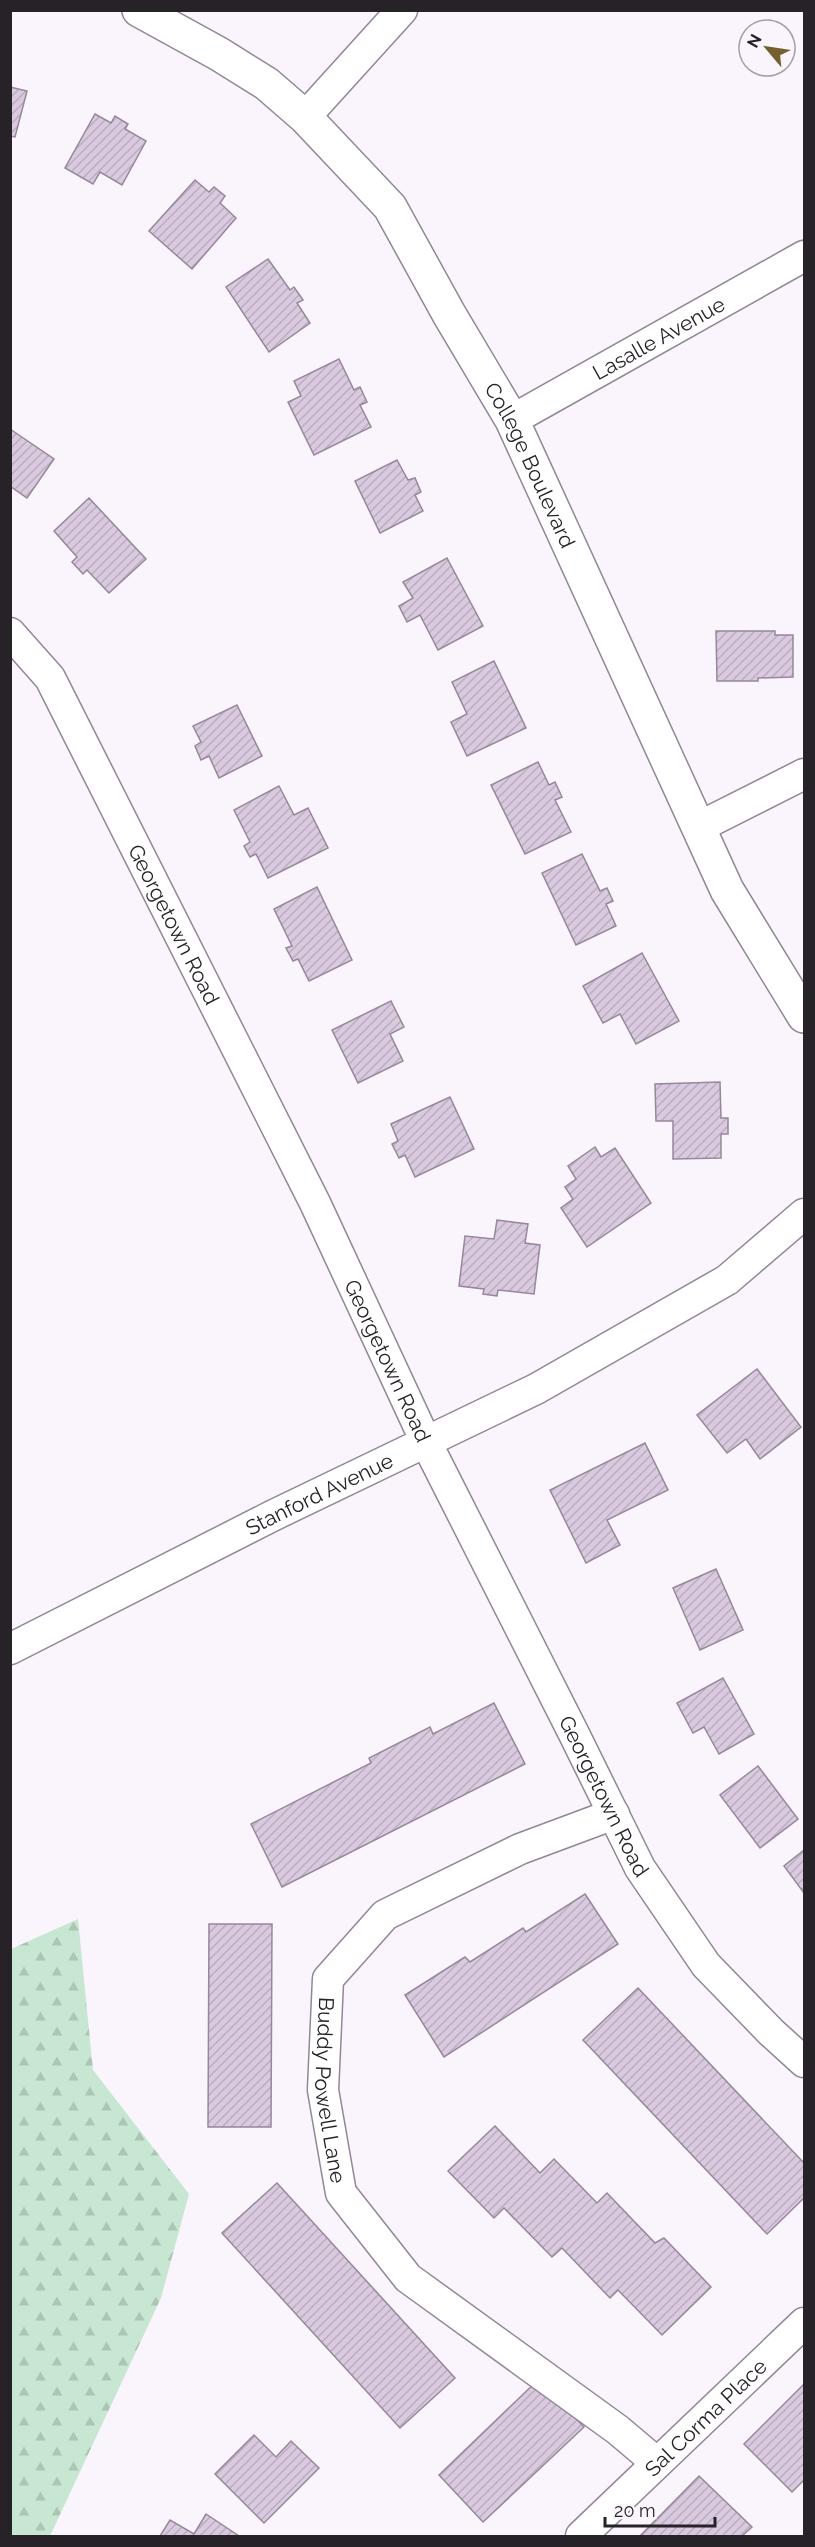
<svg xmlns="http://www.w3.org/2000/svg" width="815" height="2547" font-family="Raleway,sans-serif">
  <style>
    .forest { fill: url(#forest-firs) }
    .building { fill: url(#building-hatch); stroke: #96879b; stroke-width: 1.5 }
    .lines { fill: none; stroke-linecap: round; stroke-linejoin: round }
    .minor-casing { stroke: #948599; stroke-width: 33 }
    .tertiary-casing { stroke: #948599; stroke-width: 36 }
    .minor { stroke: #fff; stroke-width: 30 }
    .tertiary { stroke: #fff; stroke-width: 33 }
    .labels { text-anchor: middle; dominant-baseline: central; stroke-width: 5; stroke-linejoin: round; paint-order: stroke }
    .street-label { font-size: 21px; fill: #272128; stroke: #faf4fc }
  </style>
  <defs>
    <pattern id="forest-firs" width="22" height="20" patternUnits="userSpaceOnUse" patternTransform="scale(1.5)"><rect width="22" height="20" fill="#c8e7d2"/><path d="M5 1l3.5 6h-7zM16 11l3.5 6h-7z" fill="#acc6b4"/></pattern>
    <pattern id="building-hatch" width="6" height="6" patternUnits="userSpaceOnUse" patternTransform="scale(1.5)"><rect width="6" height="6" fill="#dacadf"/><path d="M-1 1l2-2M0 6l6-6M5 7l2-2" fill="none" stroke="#bbadbf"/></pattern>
  </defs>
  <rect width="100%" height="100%" fill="#faf4fc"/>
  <polygon class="forest" points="78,1919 93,2070 189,2194 161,2298 50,2536 11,2536 11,1949"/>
  <g class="building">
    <polygon points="10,87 27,91 15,137 10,136"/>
    <polygon points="95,114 111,123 115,116 128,124 125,129 146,141 122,185 100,172 93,184 65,168"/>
    <polygon points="195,180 209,192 214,187 225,196 220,203 236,218 192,269 149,231"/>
    <polygon points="268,259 290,290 294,287 303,300 297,303 310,323 269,352 226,287"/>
    <polygon points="339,359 354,390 360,387 367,402 360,405 371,427 314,455 288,402 301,396 294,381"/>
    <polygon points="10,429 54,459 27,498 10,486"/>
    <polygon points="397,460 408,480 415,478 421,492 415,495 423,511 380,533 355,481"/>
    <polygon points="89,498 146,559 109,593 87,570 83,574 72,562 77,557 54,531"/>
    <polygon points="447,558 483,626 438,650 420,615 407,622 399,606 413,598 403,582"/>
    <polygon points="716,631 775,631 775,635 793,635 793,677 758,678 758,681 717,681"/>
    <polygon points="494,661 526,728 467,756 451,722 467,714 452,682"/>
    <polygon points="237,705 262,756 219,778 209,756 201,760 195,746 201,742 193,726"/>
    <polygon points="538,762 549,785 555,782 562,797 555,800 571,832 525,854 491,785"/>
    <polygon points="279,786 294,815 308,808 328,848 268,878 256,854 250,857 244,846 250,842 234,810"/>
    <polygon points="582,854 600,891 607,888 613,901 606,904 616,926 576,945 542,873"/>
    <polygon points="317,887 352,960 309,981 298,959 293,961 286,948 292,946 274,909"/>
    <polygon points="642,953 679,1021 636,1044 620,1014 603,1023 583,986"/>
    <polygon points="391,1001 404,1027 390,1034 403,1061 358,1083 332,1030"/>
    <polygon points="720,1082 721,1118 728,1118 728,1134 721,1134 721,1158 673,1159 673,1121 656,1121 655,1084"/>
    <polygon points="450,1097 474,1149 415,1177 405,1155 399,1158 392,1144 398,1141 391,1124"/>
    <polygon points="595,1147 601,1157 615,1148 651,1203 587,1247 561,1208 573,1199 565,1187 576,1179 568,1166"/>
    <polygon points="497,1220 528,1224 525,1243 540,1245 534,1294 498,1290 497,1296 483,1294 484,1289 459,1286 465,1236 494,1239"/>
    <polygon points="757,1369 801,1427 760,1459 746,1439 727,1453 697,1415"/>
    <polygon points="645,1443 668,1490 607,1520 620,1545 586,1563 550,1490"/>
    <polygon points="716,1569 743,1630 700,1650 673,1588"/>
    <polygon points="723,1678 754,1734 719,1754 704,1727 693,1733 677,1703"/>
    <polygon points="494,1703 525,1764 282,1887 251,1824 371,1763 369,1758 430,1727 433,1734"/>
    <polygon points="758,1766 798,1819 760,1848 720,1795"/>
    <polygon points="804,1850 804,1893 784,1866"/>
    <polygon points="585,1894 618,1944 444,2057 405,1995 465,1957 470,1962 523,1928 526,1932"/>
    <polygon points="209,1924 272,1924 271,2127 208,2127"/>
    <polygon points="638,1988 804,2163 804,2198 767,2234 583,2040"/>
    <polygon points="495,2126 540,2173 554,2159 597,2203 607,2193 655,2243 664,2238 711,2287 662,2335 618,2290 610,2298 562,2248 552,2257 504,2208 494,2218 448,2171"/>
    <polygon points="277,2183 455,2378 400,2428 222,2233"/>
    <polygon points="539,2379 584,2427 483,2522 439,2475"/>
    <polygon points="804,2384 804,2480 792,2492 744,2444"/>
    <polygon points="254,2435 276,2457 291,2441 319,2468 264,2523 215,2474"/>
    <polygon points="699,2476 752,2527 742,2536 640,2536"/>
    <polygon points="206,2514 239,2536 160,2536 170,2520 194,2534"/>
  </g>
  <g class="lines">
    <defs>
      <g id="minor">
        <polyline points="305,117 402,10"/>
        <path id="s1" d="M 512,420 L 804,256"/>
        <path id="s2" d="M 10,633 L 50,678 L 315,1203 L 426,1442 L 574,1734 L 640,1868 L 706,1965 L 771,2032 L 804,2062"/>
        <polyline points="699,827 804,774"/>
        <path id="s3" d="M 10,1649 L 272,1516 L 536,1389 L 727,1280 L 804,1214"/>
        <path id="s4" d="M 614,1814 L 520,1849 L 385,1915 L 328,1979 L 323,2090 L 341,2193 L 408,2278 L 618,2430 L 657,2463"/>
        <path id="s5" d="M 581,2536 L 804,2323"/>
      </g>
      <g id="tertiary">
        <path id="s6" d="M 139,10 L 219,54 L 267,84 L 305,117 L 390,207 L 449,314 L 512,420 L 727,890 L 804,1016"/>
      </g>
    </defs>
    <use href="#minor" class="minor-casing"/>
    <use href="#tertiary" class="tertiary-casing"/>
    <use href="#minor" class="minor"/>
    <use href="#tertiary" class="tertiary"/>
  </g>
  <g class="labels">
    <g class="street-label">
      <text stroke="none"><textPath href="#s1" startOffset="168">Lasalle Avenue</textPath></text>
      <text stroke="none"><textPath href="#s6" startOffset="616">College Boulevard</textPath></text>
      <text stroke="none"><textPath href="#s2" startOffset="336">Georgetown Road</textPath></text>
      <text stroke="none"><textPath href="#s2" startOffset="822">Georgetown Road</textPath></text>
      <text stroke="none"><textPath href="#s3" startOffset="346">Stanford Avenue</textPath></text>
      <text stroke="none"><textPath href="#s2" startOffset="1308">Georgetown Road</textPath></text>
      <text stroke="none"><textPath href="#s4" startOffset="448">Buddy Powell Lane</textPath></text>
      <text stroke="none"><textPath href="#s5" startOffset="172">Sal Corma Place</textPath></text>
    </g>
  </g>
  <rect width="815" height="2547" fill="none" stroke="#272128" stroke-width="24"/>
  <g transform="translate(767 48) rotate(299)"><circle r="28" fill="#faf4fc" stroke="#a6a0a7" stroke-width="1.5"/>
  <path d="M0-4.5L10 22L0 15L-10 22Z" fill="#765f2f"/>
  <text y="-9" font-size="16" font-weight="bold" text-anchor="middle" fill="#272128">N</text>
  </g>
  <path d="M605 2517v9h110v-9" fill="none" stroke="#272128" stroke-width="3"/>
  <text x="614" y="2517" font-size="18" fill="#272128" stroke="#faf4fc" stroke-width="4.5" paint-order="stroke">20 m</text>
</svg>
